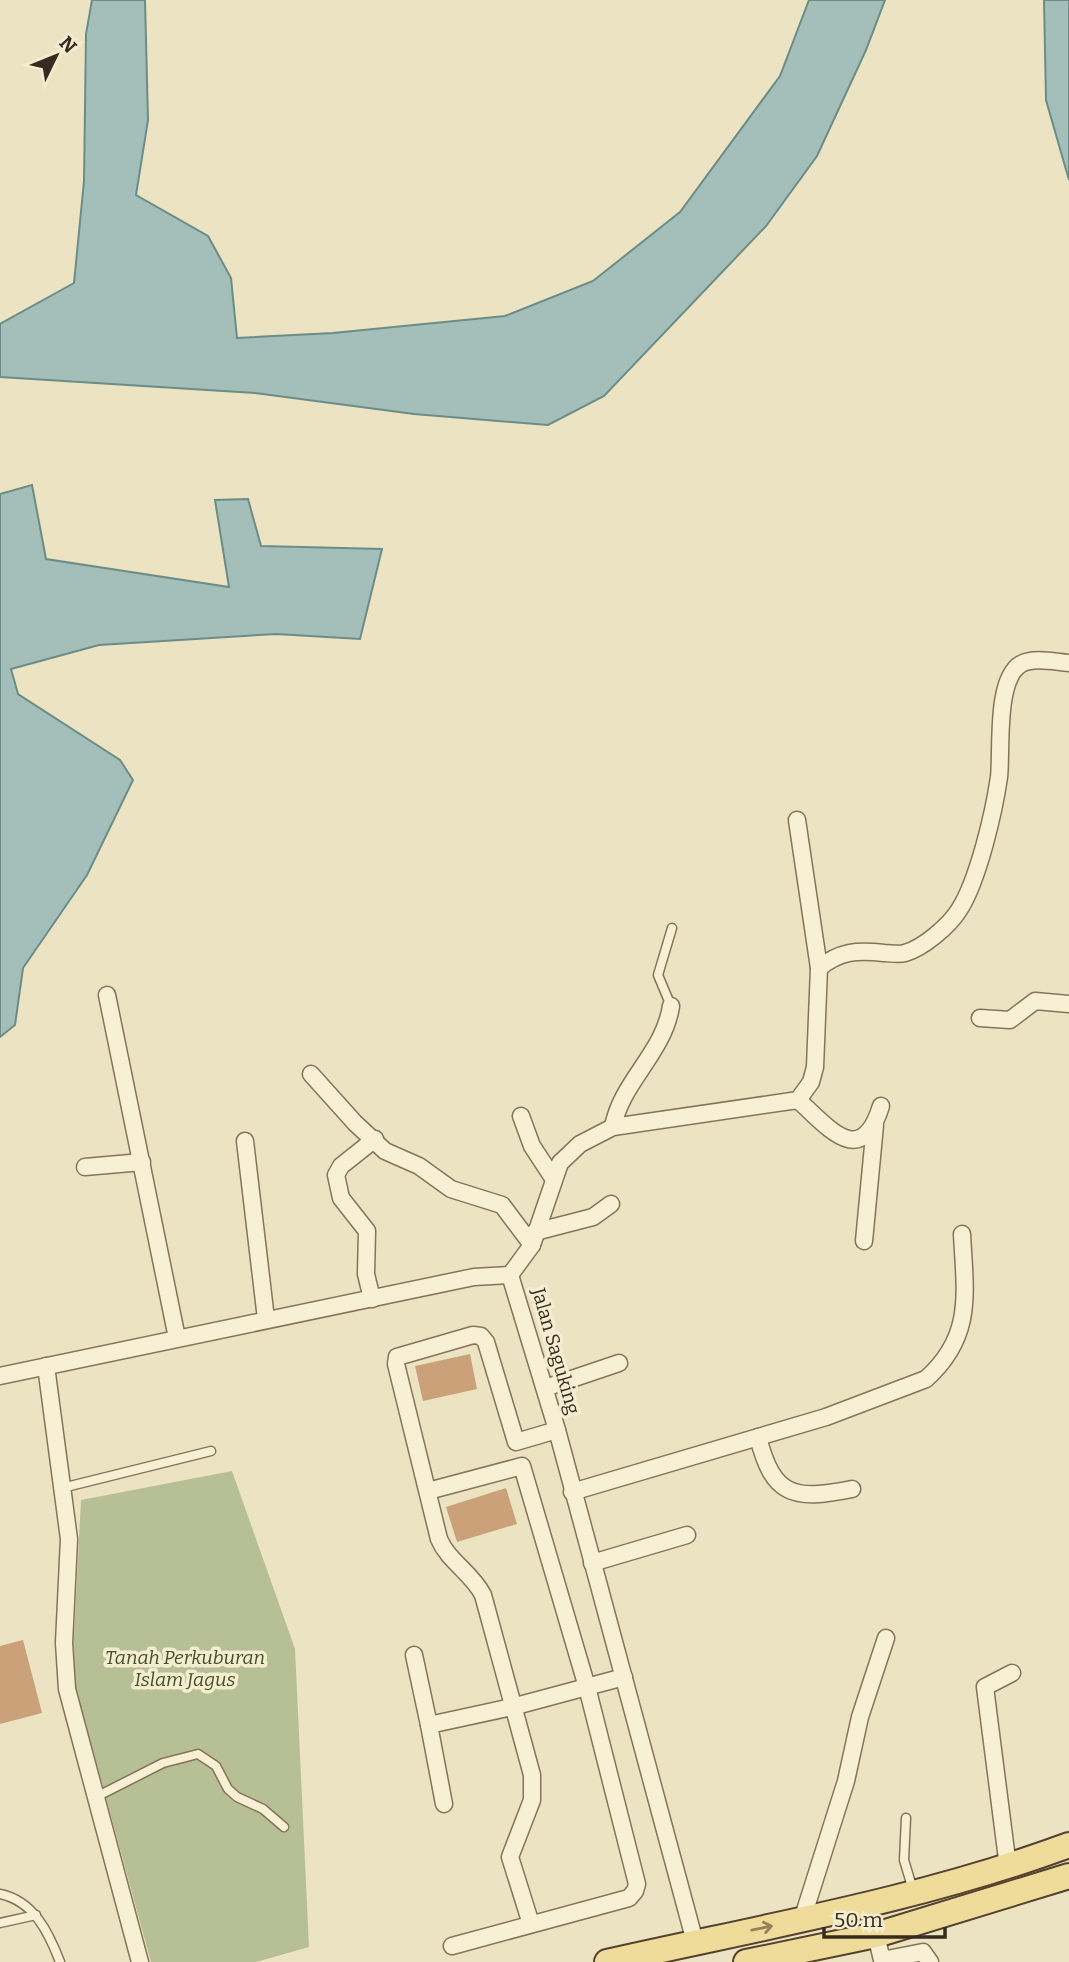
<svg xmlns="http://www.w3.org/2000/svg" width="1069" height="1962" font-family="Bitter,serif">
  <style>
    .cemetery { fill: #b7bf95 }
    .water { fill: #a4bfb9; stroke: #6c8d87; stroke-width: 2 }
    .building { fill: #caa179 }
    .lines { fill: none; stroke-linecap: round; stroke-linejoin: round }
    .lane-casing { stroke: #86745a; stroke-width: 11 }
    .street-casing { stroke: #86745a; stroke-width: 19 }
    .primary-casing { stroke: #53422e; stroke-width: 28 }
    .lane { stroke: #f8f0d5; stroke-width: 8 }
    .street { stroke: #f8f0d5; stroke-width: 16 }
    .primary { stroke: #efdb9a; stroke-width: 24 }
    .oneway { stroke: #92835c }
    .labels { text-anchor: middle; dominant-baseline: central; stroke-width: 7; stroke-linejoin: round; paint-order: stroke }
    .street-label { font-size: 19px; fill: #362b1e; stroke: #f4edd1 }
    .park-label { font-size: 19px; font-style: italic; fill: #435225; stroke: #f4edd1 }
  </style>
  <rect width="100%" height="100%" fill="#ece3c2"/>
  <polygon class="cemetery" points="232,1471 295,1649 309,1947 256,1962 151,1962 72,1674 81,1500"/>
  <g class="water">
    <polygon points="92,0 145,0 148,120 136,195 208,236 231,278 237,338 333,333 505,316 593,281 680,212 780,76 809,0 885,0 866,50 817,156 766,226 604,396 548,425 414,414 255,393 0,377 0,324 74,283 84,181 86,34"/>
    <polygon points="1044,0 1069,0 1069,180 1046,100"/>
    <polygon points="32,485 46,559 229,587 215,500 248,499 261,546 382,549 360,639 276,634 99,645 11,669 18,694 120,760 133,780 87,875 23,968 15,1025 0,1037 0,494"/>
  </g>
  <g class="building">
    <polygon points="470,1354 477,1389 423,1401 415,1366"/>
    <polygon points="506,1488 517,1524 457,1542 446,1507"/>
    <polygon points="23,1640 42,1713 0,1724 0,1646"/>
  </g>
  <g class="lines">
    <defs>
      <g id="lane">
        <polyline points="671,1006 658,975 672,928"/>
        <polyline points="62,1488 211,1451"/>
        <polyline points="96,1797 163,1763 198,1754 216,1766 228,1789 237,1797 263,1809 284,1827"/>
        <polyline points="906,1818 904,1860 913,1890"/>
        <path d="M 0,1894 C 34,1901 49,1933 60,1962"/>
        <polyline points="0,1923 36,1915"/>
      </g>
      <g id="street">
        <polyline points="797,820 819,968"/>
        <polyline points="107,995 177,1338"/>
        <polyline points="980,1018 1010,1020 1035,1001 1069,1004"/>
        <polyline points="311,1074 355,1123 385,1151 419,1166 451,1189 502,1205 532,1245"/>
        <path d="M 798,1100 C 829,1128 861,1170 881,1106"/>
        <polyline points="521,1116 532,1146 553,1178"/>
        <path d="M 613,1127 C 621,1082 664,1053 671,1006"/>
        <polyline points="245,1141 266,1319"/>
        <polyline points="85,1167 142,1162"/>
        <polyline points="535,1232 593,1217 611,1204"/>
        <polyline points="864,1241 875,1125"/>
        <path d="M 510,1275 L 532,1245 L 560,1163 L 580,1144 L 613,1127 L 798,1100 L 811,1082 L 815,1067 L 819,968 C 840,951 857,950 884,953 C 890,953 899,955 905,953 C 923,948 949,926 959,910 C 978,881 994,812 999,777 C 1002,750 995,679 1021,664 C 1034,657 1055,662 1069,663"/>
        <polyline points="510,1275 557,1430 695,1942"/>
        <polyline points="372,1299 366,1274 367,1231 341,1198 336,1175 341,1166 375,1139"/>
        <polyline points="46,1366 69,1539 64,1643 67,1689 140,1962"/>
        <polyline points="0,1376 474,1277 510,1275"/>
        <polyline points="545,1388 619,1363"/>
        <path d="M 758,1437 C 773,1496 793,1501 852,1489"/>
        <polyline points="428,1491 522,1466 587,1687 637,1884 635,1891 629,1898 452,1946"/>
        <path d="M 572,1492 L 826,1417 L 926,1379 C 974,1336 965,1293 962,1234"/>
        <polyline points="592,1563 687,1535"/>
        <polyline points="414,1655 429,1725 512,1707 624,1677"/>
        <polyline points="429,1725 444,1804"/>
        <polyline points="1008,1867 985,1687 1012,1673"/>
        <polyline points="802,1920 846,1781 860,1717 886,1638"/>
        <path d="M 531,1924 L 510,1857 L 532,1800 L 532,1775 L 483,1595 C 472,1573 448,1561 439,1539 L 396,1364 L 397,1357 L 473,1335 L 481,1336 L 486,1342 L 516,1442 L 557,1430"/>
        <polyline points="876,1935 882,1960 923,1952 930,1962"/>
      </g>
      <g id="primary">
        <path d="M 607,1962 C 762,1927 920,1900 1069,1845"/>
        <polyline points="746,1962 876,1935 1069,1876"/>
      </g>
    </defs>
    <use href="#lane" class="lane-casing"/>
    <use href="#street" class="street-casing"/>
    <use href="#primary" class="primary-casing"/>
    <use href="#lane" class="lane"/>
    <use href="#street" class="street"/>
    <use href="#primary" class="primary"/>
  </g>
  <defs><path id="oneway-shaft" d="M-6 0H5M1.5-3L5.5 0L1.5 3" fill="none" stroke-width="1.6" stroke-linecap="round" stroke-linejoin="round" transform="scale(1.75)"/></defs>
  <use class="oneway" href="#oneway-shaft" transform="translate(762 1928) rotate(-12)"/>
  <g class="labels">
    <g class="street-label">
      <text transform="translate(556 1351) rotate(74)">Jalan Saguking</text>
    </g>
    <g class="park-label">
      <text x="185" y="1657">Tanah Perkuburan<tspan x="185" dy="22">Islam Jagus</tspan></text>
    </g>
  </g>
  <g transform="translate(56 56) rotate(47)" stroke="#f4edd1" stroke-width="5" paint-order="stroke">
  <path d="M0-5L12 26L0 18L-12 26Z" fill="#362b1e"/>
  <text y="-10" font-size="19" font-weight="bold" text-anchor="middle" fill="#362b1e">N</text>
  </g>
  <path d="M824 1927v10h121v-10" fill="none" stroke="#362b1e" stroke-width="3.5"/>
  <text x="834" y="1927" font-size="21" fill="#362b1e" stroke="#f4edd1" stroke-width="5" paint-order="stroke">50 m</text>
</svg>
